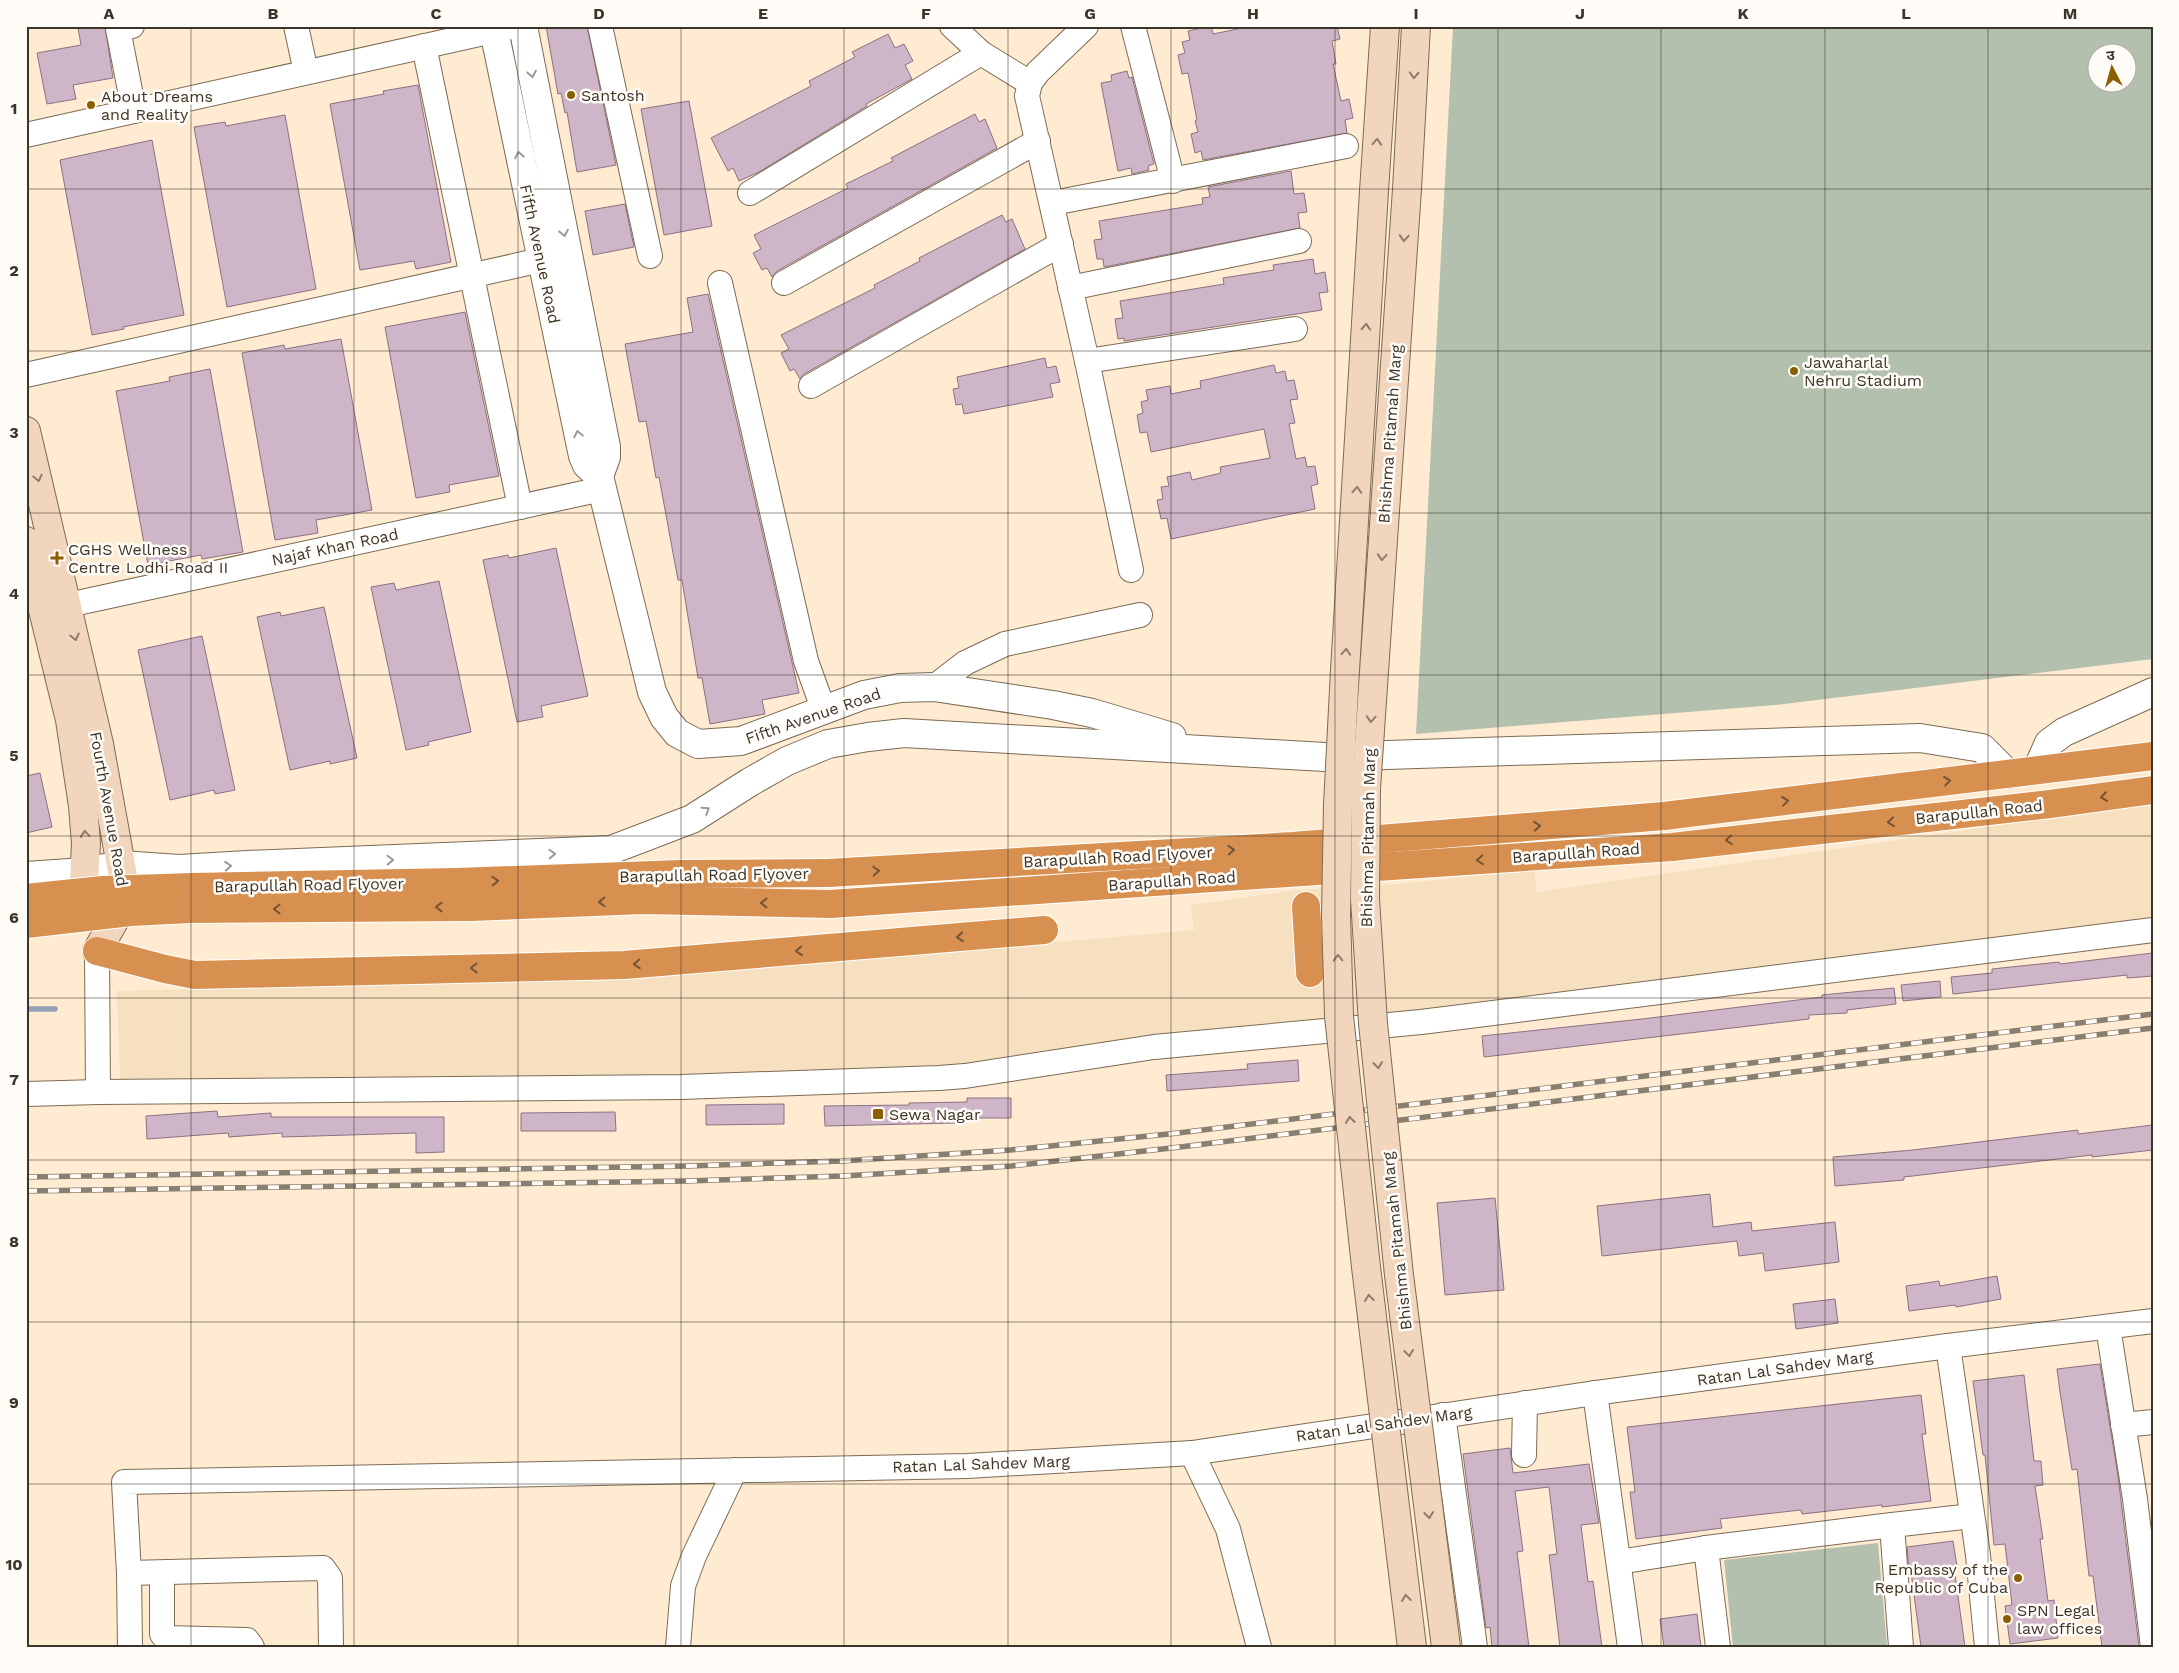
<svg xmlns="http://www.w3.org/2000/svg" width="2179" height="1673" font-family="'Work Sans','Noto Sans Devanagari',sans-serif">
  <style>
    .built { fill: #f7e0c0 }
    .green { fill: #b4c0ae; fill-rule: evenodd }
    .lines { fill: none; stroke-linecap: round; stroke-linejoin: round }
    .stream { stroke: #93a0ba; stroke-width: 5.5 }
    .building { fill: #cfb5c8; stroke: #8a7183 }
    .minor-casing { stroke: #7c6b54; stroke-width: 26 }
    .tertiary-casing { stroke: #7c6b54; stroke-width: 30 }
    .secondary-casing { stroke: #7c6b54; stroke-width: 30 }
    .trunk-casing { stroke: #fff; stroke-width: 30 }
    .minor { stroke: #fff; stroke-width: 24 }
    .tertiary { stroke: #fff; stroke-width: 28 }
    .secondary { stroke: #f1d5bd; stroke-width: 28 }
    .trunk { stroke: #d89050; stroke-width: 28 }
    .rail-casing { stroke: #8a7e6e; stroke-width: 5.5 }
    .rail { stroke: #fffbf6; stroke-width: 4; stroke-dasharray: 11; stroke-linecap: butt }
    .secondary-bridge-casing { stroke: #7c6b54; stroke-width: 30; stroke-linecap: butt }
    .trunk-bridge-casing { stroke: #fff; stroke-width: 30; stroke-linecap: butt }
    .secondary-bridge { stroke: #f1d5bd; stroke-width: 28 }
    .trunk-bridge { stroke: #d89050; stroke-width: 28 }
    .oneway { stroke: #9d9a94 }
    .oneway2 { stroke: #8d7c6c }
    .oneway3 { stroke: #725437 }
    .grid { fill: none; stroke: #3b342a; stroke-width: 1; stroke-opacity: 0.55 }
    .poi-dot { fill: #8a5f01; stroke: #fffbf6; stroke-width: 2 }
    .labels { text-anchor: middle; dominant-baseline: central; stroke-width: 5; stroke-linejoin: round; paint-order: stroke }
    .poi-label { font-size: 16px; fill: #3b342a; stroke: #fffbf6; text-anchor: start }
    .street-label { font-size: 16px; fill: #3b342a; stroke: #fffbf6 }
    .neatline { fill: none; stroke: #3b342a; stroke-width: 2 }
    .grid-label { font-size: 16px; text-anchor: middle; font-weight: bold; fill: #3b342a }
  </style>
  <rect width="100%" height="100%" fill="#ffebd1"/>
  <polygon class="built" points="2153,803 2153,923 935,1075 121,1099 117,991 676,975 1194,930 1191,905 1296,890 1397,884 1534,870 1537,892"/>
  <g class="green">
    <path d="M 1453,26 L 2153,26 L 2153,659 L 1775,705 L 1416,734 ZM 2096,52 L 2126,52 L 2126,82 L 2096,82 Z"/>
    <polygon points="1878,1543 1887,1647 1733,1647 1724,1560"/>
  </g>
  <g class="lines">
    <polyline class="stream" points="26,1009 55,1009"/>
  </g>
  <g class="building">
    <polygon points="90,26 105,26 113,78 73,85 76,99 47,104 37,53 81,45 78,28"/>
    <polygon points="546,26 587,26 616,165 577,172 567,112 565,113 561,93 558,94"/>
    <polygon points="1211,26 1213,34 1242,28 1242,26 1337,26 1340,39 1332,41 1336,64 1333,64 1341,101 1349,99 1353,118 1345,120 1347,133 1203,160 1201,151 1195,153 1191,134 1198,132 1195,121 1197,120 1188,73 1182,74 1178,55 1185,53 1182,42 1190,40 1188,31"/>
    <polygon points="888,34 895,48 904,44 913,61 905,65 912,79 866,104 867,106 759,172 739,181 733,168 728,171 711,138 811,86 809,81 855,57 852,52"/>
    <polygon points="1127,71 1129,78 1132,77 1154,164 1148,166 1149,170 1132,174 1131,168 1118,171 1101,83 1112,81 1111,75"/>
    <polygon points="418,85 451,262 416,269 414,261 360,270 330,104 384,94 383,91"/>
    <polygon points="689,101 712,226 664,235 641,109"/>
    <polygon points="975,114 979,122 985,119 997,148 777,271 772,277 767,268 762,270 753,253 761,249 754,235 848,188 846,184 893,161 891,158"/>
    <polygon points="285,115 316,289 227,307 194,127 225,122 226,126"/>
    <polygon points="152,140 184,315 123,327 124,329 92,335 60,160"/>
    <polygon points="1291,171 1294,194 1304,193 1307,212 1298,213 1300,228 1104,267 1103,259 1097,259 1094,240 1102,239 1099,221 1203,204 1202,198 1210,197 1208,187"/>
    <polygon points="625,204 634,247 593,255 585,211"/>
    <polygon points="1002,215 1006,222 1012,219 1025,249 804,374 800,379 794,369 790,371 781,353 789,349 781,335 875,288 874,285 920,261 919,258"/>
    <polygon points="1313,259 1315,274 1325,272 1328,292 1319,293 1322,310 1124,341 1124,338 1118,339 1115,319 1123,318 1120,301 1224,284 1223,278 1274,270 1273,265"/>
    <polygon points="708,294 799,693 762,700 765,714 710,724 702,678 698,678 682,580 678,580 659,477 656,478 646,421 639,422 625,344 693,332 687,298"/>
    <polygon points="465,312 499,476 449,485 450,492 416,498 385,327"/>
    <polygon points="341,339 372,510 316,520 318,533 275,540 242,353 284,345 285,349"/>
    <polygon points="1045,358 1047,368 1056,366 1060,382 1050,384 1053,397 964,414 962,404 956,405 953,389 959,388 957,377"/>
    <polygon points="1274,365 1276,373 1285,371 1287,381 1294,380 1298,399 1290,400 1295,423 1289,424 1296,459 1305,457 1307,467 1315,466 1318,484 1311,486 1315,509 1171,539 1167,518 1161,519 1157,500 1163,499 1161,487 1169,486 1167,477 1190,472 1192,480 1221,473 1220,467 1270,458 1264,429 1151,452 1147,432 1140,433 1137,415 1143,413 1141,402 1148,400 1146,390 1170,386 1171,394 1201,388 1200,381"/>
    <polygon points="210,369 243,552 202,559 201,555 148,565 116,391 170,381 169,377"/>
    <polygon points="556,548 588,696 541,706 543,717 517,722 483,560 508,555 509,558"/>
    <polygon points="439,581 471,732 428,742 429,745 406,750 371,587 394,583 396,590"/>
    <polygon points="324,607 357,758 330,764 330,761 290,770 257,617 280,612 281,616"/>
    <polygon points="202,636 235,790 215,794 214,790 170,800 138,650"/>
    <polygon points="40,773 52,827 26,833 26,776"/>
    <polygon points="2153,953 2153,976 2127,978 2127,975 1953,994 1951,977 1992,973 1992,969 2059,962 2060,964"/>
    <polygon points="1940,981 1941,997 1903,1001 1901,985"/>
    <polygon points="1894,988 1896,1004 1847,1010 1847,1013 1809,1015 1809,1019 1484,1057 1482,1036 1642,1019 1822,997 1822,995"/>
    <polygon points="1298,1060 1299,1081 1167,1091 1166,1075 1248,1069 1247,1064"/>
    <polygon points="967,1098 1011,1098 1011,1118 955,1118 955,1123 825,1126 824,1106 909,1105 909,1103 967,1102"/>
    <polygon points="784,1104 784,1124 706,1125 706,1105"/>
    <polygon points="217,1111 218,1117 271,1113 271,1117 444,1117 444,1152 416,1153 416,1133 282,1137 282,1133 229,1137 228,1133 147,1139 146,1116"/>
    <polygon points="615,1112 616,1131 521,1131 521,1113"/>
    <polygon points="2153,1125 2153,1150 2092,1157 2092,1155 1904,1177 1904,1180 1835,1186 1833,1157 1913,1150 2078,1130 2078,1134"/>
    <polygon points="1710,1194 1713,1227 1751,1222 1752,1231 1835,1222 1839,1262 1765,1271 1763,1253 1739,1256 1737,1241 1602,1256 1597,1206"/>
    <polygon points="1495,1198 1504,1290 1445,1295 1437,1203"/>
    <polygon points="1997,1276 2001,1299 1956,1307 1955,1305 1909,1311 1906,1286 1939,1281 1940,1286"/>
    <polygon points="1835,1299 1838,1323 1796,1329 1793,1304"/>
    <polygon points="2100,1364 2118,1476 2139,1647 2102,1647 2093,1576 2089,1576 2077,1469 2072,1470 2060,1392 2057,1369"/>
    <polygon points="2024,1375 2034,1461 2041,1461 2043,1485 2035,1486 2043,1539 2040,1539 2048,1601 2054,1600 2058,1638 2010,1644 2005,1606 2012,1605 2005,1544 1994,1545 1985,1455 1983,1455 1973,1381"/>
    <polygon points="1921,1395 1926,1434 1922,1434 1931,1501 1882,1507 1882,1505 1802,1514 1801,1510 1720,1519 1722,1528 1636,1539 1630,1492 1635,1492 1627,1427"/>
    <polygon points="1510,1448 1513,1473 1589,1464 1599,1523 1581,1525 1588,1582 1593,1581 1602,1647 1560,1647 1549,1555 1557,1554 1549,1487 1515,1491 1523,1551 1517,1552 1529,1647 1492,1647 1490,1627 1486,1628 1463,1454"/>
    <polygon points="1953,1541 1957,1566 1954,1567 1965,1647 1921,1647 1911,1572 1909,1572 1907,1547"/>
    <polygon points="1697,1614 1701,1647 1664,1647 1660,1619"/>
  </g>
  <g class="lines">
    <defs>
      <g id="minor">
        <polyline points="132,26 118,29 134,111"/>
        <polyline points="296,26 306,72"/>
        <polyline points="600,26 650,256"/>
        <polyline points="952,26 981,53 1030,83"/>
        <polyline points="1086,26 1038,72 1030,83 1027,96 1087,361 1131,570"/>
        <polyline points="1133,26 1173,181"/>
        <polyline points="424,46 520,507"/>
        <polyline points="26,135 515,26"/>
        <polyline points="750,193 981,53"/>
        <polyline points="1053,203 1346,146"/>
        <polyline points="720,283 806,661 824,711"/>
        <polyline points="784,283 1038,141"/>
        <polyline points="1070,288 1299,241"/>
        <polyline points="1087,361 1295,329"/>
        <polyline points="26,375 541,260"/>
        <polyline points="811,386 1061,244"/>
        <polyline points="68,605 602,489"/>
        <polyline points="934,687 965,663 1005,644 1140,615"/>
        <polyline points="97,951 98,1092 681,1087 939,1078 965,1076 1154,1047 1421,1022 2153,930"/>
        <polyline points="26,1094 98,1092"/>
        <polyline points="2108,1327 2135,1499 2153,1647"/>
        <polyline points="1948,1346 1978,1555 1987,1647"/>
        <polyline points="1595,1393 1630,1647"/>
        <polyline points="1443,1415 1475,1647"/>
        <polyline points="2123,1425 2153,1422"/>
        <polyline points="1192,1453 1228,1529 1259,1647"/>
        <polyline points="1524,1455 1525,1403"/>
        <polyline points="1892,1525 1972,1516"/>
        <polyline points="1619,1562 1706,1548"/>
        <polyline points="129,1573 323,1568 330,1578 331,1647"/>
        <polyline points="162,1573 162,1634 165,1638 247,1640 252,1647"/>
        <polyline points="130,1647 129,1573 124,1482 967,1466 1192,1453 1595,1393 1948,1346 2153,1321"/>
        <polyline points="678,1647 683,1586 694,1556 735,1470"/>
        <polyline points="1718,1647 1706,1548 1892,1525 1901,1647"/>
      </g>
      <g id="tertiary">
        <polyline points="493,26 583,456 587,465 599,476 652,692 664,717 677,733 698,744 741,741 864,695 900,688 934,687 1053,705 1092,713 1172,737"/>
        <polyline points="523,26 606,447 606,457 599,476"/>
        <polyline points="2037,770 2049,743 2064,732 2153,692"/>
        <polyline points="26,876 84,872 121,865 179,869 247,865 611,850 692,819 750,782 787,761 828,744 868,737 904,733 1325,757 1920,738 1982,748 2008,774"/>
      </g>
      <g id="secondary">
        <polyline points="1407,189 1416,26"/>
        <polyline points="1374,191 1385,26"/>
        <polyline points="26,431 99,744 124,882 122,907 97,951"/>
        <polyline points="26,541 70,720 83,806 86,843 83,903 87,916"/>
      </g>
      <g id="trunk">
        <polyline points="828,873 1293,846 1664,816 2153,756"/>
        <polyline points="830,904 1672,847 2050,804 2153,790"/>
        <polyline points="1306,906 1310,973"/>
        <polyline points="97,951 165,969 195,975 624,965 1044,930"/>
      </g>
    </defs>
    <use href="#minor" class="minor-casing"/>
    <use href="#tertiary" class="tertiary-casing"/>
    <use href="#secondary" class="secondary-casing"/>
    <use href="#trunk" class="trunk-casing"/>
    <use href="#minor" class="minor"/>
    <use href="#tertiary" class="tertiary"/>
    <use href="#secondary" class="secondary"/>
    <use href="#trunk" class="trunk"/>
    <defs>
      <g id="rail">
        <polyline points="26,1177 687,1166 842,1161 1010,1150 1178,1133 2153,1014"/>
        <polyline points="26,1191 687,1181 843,1176 1011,1166 1180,1147 2153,1028"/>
      </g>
    </defs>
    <use href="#rail" class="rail-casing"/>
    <use href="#rail" class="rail"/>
    <defs>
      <g id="secondary-bridge">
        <polyline points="1407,189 1366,789 1365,899 1373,1023 1399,1275 1446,1647"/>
        <polyline points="1374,191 1345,670 1338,805 1336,915 1339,1016 1366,1267 1412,1647"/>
      </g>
      <g id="trunk-bridge">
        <polyline points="26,898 103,890 193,887 457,882 681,874 828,873"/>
        <polyline points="26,924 131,912 190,909 471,907 643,900 830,904"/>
      </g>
    </defs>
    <use href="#secondary-bridge" class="secondary-bridge-casing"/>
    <use href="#trunk-bridge" class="trunk-bridge-casing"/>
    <use href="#secondary-bridge" class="secondary-bridge"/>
    <use href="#trunk-bridge" class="trunk-bridge"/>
  </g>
  <defs><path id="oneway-chevron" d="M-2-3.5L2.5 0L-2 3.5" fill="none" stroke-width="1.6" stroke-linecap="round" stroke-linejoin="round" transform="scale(1.25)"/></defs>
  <g class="oneway">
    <use href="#oneway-chevron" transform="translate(532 74) rotate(79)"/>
    <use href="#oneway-chevron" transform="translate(519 155) rotate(-101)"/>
    <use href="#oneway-chevron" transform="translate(564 233) rotate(79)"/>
    <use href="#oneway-chevron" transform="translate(578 434) rotate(-102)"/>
    <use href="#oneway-chevron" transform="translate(706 810) rotate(-33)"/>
    <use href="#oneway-chevron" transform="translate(552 854) rotate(-2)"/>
    <use href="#oneway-chevron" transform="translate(390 860) rotate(-2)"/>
    <use href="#oneway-chevron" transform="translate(228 866) rotate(-4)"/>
  </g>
  <g class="oneway2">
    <use href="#oneway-chevron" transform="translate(1414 75) rotate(93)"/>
    <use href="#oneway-chevron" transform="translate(1377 142) rotate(-86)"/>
    <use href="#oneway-chevron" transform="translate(1404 238) rotate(94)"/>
    <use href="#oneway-chevron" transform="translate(1366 327) rotate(-87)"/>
    <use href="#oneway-chevron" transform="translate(38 478) rotate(77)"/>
    <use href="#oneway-chevron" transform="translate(1357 490) rotate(-86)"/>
    <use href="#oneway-chevron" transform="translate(1382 557) rotate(94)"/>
    <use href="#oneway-chevron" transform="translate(75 637) rotate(77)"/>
    <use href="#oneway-chevron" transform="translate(1346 652) rotate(-86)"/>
    <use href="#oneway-chevron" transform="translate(1371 719) rotate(94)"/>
    <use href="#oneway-chevron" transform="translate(85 834) rotate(-95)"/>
    <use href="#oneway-chevron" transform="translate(1338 958) rotate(-92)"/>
    <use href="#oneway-chevron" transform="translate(1378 1065) rotate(84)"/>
    <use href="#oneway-chevron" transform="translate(1350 1120) rotate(-96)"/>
    <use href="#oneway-chevron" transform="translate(1369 1298) rotate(-97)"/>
    <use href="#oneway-chevron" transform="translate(1409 1353) rotate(83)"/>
    <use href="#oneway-chevron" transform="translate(1429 1515) rotate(83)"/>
    <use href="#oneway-chevron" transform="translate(1406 1598) rotate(-97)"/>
  </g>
  <g class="oneway3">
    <use href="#oneway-chevron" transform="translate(1947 781) rotate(-7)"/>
    <use href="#oneway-chevron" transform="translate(2104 797) rotate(172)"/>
    <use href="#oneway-chevron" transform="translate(1785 801) rotate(-7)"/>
    <use href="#oneway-chevron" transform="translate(1891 822) rotate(174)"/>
    <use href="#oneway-chevron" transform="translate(1537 826) rotate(-5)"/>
    <use href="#oneway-chevron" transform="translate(1729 840) rotate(174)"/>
    <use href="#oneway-chevron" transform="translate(1231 850) rotate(-3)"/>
    <use href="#oneway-chevron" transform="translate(1480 860) rotate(176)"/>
    <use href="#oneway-chevron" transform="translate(876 871) rotate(-3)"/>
    <use href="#oneway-chevron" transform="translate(495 881) rotate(-2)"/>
    <use href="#oneway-chevron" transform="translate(602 902) rotate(178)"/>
    <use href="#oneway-chevron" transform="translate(764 903) rotate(-179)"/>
    <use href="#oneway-chevron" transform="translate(439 907) rotate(180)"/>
    <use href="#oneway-chevron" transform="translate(277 909) rotate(180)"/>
    <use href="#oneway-chevron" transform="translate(960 937) rotate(175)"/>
    <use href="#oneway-chevron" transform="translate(799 951) rotate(175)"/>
    <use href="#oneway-chevron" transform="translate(637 964) rotate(176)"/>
    <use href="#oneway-chevron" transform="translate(474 968) rotate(179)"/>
  </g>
  <path class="grid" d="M 191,26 L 191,1647M 354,26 L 354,1647M 518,26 L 518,1647M 681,26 L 681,1647M 844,26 L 844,1647M 1008,26 L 1008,1647M 1171,26 L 1171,1647M 1335,26 L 1335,1647M 1498,26 L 1498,1647M 1661,26 L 1661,1647M 1825,26 L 1825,1647M 1988,26 L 1988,1647M 26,189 L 2153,189M 26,351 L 2153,351M 26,513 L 2153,513M 26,675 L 2153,675M 26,836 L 2153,836M 26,998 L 2153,998M 26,1160 L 2153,1160M 26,1322 L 2153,1322M 26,1484 L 2153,1484"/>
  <g class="poi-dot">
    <circle cx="571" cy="95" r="5"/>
    <circle cx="91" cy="105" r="5"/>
    <circle cx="1794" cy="371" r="5"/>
    <path d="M54.5 550.5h5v5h5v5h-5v5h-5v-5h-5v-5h5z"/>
    <rect x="872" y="1108" width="12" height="12" rx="2.5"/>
    <circle cx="2018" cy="1578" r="5"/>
    <circle cx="2007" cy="1619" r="5"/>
  </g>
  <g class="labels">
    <g class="poi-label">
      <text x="581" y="95">Santosh</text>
      <text x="101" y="96">About Dreams<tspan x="101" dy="18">and Reality</tspan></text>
      <text x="1804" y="362">Jawaharlal<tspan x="1804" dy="18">Nehru Stadium</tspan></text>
      <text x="68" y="549">CGHS Wellness<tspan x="68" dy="18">Centre Lodhi Road II</tspan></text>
      <text x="889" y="1114">Sewa Nagar</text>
      <text x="2008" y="1569" text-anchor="end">Embassy of the<tspan x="2008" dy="18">Republic of Cuba</tspan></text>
      <text x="2017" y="1610">SPN Legal<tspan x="2017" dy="18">law offices</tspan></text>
    </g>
    <g class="street-label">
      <text transform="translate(540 254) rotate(78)">Fifth Avenue Road</text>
      <text transform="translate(1390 434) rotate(-86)">Bhishma Pitamah Marg</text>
      <text transform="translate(335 547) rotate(-12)">Najaf Khan Road</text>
      <text transform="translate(813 716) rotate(-19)">Fifth Avenue Road</text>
      <text transform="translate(109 809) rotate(80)">Fourth Avenue Road</text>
      <text transform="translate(1979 812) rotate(-6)">Barapullah Road</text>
      <text transform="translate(1368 838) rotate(-89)">Bhishma Pitamah Marg</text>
      <text transform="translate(1576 853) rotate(-4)">Barapullah Road</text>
      <text transform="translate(1118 857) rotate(-3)">Barapullah Road Flyover</text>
      <text transform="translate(714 875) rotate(-1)">Barapullah Road Flyover</text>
      <text transform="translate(1172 881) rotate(-4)">Barapullah Road</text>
      <text transform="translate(309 885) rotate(-1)">Barapullah Road Flyover</text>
      <text transform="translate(1397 1241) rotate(-96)">Bhishma Pitamah Marg</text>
      <text transform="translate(1785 1368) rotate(-8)">Ratan Lal Sahdev Marg</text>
      <text transform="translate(1384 1424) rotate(-8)">Ratan Lal Sahdev Marg</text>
      <text transform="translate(981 1464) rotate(-2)">Ratan Lal Sahdev Marg</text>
    </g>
  </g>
  <rect width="2179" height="1673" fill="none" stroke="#fffbf6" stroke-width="55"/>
  <g transform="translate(2112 68) rotate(354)"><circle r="24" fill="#fffbf6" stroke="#b1aba4"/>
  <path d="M0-4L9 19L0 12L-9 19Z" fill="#8a5f01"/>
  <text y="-8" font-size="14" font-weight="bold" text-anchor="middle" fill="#3b342a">उ</text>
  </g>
  <rect x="28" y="28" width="2124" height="1618" class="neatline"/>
  <g class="grid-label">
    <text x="109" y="19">A</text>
    <text x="273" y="19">B</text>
    <text x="436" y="19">C</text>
    <text x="599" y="19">D</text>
    <text x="763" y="19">E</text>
    <text x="926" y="19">F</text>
    <text x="1090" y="19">G</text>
    <text x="1253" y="19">H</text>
    <text x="1416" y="19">I</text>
    <text x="1580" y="19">J</text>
    <text x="1743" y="19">K</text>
    <text x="1906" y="19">L</text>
    <text x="2070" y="19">M</text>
    <text x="14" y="114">1</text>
    <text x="14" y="276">2</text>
    <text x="14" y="438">3</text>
    <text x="14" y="599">4</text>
    <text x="14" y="761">5</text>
    <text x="14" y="923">6</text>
    <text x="14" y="1085">7</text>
    <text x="14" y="1247">8</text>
    <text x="14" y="1408">9</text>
    <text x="14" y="1570">10</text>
  </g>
</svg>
